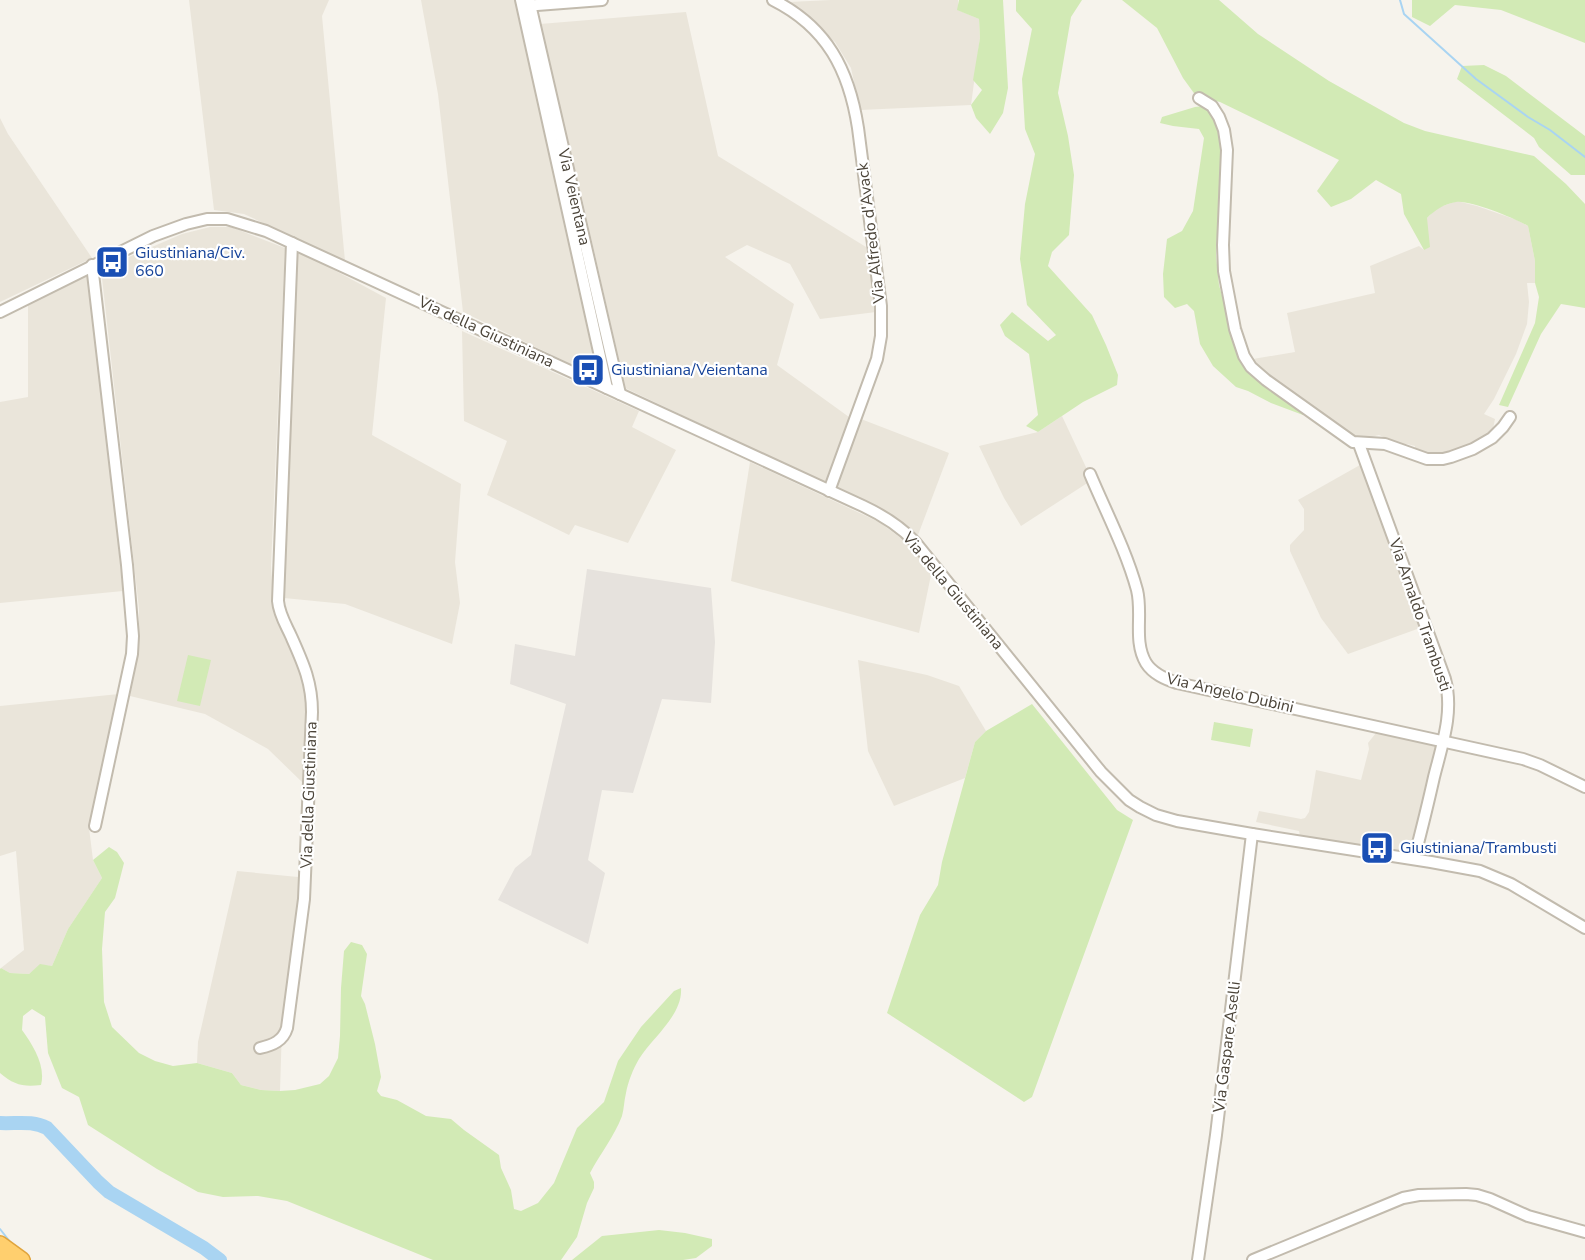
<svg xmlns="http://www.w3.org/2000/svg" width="1585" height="1260" font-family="'Nunito Sans',sans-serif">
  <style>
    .residential { fill: #eae5da }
    .industrial { fill: #e6e2dd }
    .green { fill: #d2eab5 }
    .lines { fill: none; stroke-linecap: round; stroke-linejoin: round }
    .stream { stroke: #a9d4f2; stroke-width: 2 }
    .river { stroke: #a9d4f2; stroke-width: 14 }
    .minor-casing { stroke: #c2bbae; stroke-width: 14 }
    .highway-casing { stroke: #e0a43c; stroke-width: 18 }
    .minor { stroke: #fff; stroke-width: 10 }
    .highway { stroke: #ffcf6e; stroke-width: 15 }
    .labels { text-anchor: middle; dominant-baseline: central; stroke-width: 4.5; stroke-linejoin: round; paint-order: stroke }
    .street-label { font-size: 16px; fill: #4b4439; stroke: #fff }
    .transit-label { font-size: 16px; fill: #164399; stroke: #fff; text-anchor: start }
  </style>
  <rect width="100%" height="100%" fill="#f6f3ec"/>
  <g class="residential">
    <polygon points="189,0 329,0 322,16 345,261 244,214 214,210"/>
    <polygon points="421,0 515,0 598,377 463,312 438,94"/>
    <polygon points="831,0 958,0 958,10 979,19 980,38 971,105 860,110 851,68 835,42 789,2"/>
    <polygon points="686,12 718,156 866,247 876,312 820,319 790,264 747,245 725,257 794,304 777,365 849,417 825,483 625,388 583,202 540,24"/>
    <polygon points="0,118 8,134 92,258 0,302"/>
    <polygon points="1457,201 1477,206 1517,220 1528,226 1535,261 1535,283 1527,283 1529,302 1527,324 1516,354 1494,399 1484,414 1495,419 1493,429 1489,435 1475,445 1451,454 1429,456 1415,451 1415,446 1407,444 1404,446 1379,435 1363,439 1362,437 1357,439 1262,371 1255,365 1253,359 1295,352 1287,313 1375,293 1370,266 1419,246 1424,250 1427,218 1437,208"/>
    <polygon points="210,227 231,227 285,248 271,566 274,607 283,632 302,675 307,696 303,783 268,749 205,714 130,696 139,645 139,609 101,269 182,234"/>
    <polygon points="297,250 386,298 372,435 461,484 455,562 460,603 452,644 345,604 284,598"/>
    <polygon points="89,274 123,591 0,603 0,402 28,397 28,302"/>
    <polygon points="462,331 639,411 632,427 676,450 628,543 575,525 569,535 487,495 507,441 464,421"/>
    <polygon points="1062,416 1092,480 1021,526 1004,498 979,446 1038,432"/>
    <polygon points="861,419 949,453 918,535 878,507 836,486"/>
    <polygon points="750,462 879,522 913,547 931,575 919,633 731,581"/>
    <polygon points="1360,465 1420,628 1348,654 1321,618 1290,551 1290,545 1304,530 1304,509 1298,500"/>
    <polygon points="858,660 927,675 959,686 986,731 975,742 965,778 894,806 868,751"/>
    <polygon points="119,694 89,828 93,860 102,878 68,929 52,966 40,965 29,974 10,973 1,968 24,950 16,851 0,856 0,706"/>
    <polygon points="1376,733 1437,744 1410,852 1300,836 1299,831 1256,822 1259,811 1301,819 1305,818 1309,812 1316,770 1361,780 1369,749 1368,743"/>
    <polygon points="237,871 298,877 299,904 282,1027 280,1091 261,1090 241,1085 232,1073 197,1063 198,1042"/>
  </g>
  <polygon class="industrial" points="587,569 711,588 715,642 711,703 662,699 633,793 602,790 588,860 605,873 588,944 498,900 515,868 531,855 566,704 510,684 515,644 575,656"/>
  <g class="green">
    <polygon points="959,0 1003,0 1008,88 1003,113 990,134 976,118 971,105 982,90 973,80 980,38 979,19 957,10"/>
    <polygon points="1016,0 1082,0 1071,17 1058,93 1068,136 1074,175 1069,235 1052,252 1048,266 1092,315 1106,345 1118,375 1117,385 1083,402 1038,432 1026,426 1038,415 1029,354 1005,336 1000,325 1012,312 1048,341 1056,335 1027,305 1020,259 1025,204 1035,154 1025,129 1022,79 1032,29 1016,11"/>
    <path d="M 1122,0 L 1219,0 L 1258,34 L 1329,81 L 1404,123 L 1425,131 L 1534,156 L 1566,184 L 1585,204 L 1585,308 L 1561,304 L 1541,334 L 1508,407 L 1499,405 L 1535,323 L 1539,297 L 1535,283 L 1535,261 L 1528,226 C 1514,218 1470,200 1456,202 C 1444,204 1435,210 1427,218 L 1430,247 L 1424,250 L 1404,214 L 1401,194 L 1376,180 L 1351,199 L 1331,207 L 1317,191 L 1339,160 L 1220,102 L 1196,96 L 1183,78 L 1157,28 Z"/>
    <polygon points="1412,0 1585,0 1585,43 1501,10 1455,5 1430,26 1412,17"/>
    <polygon points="1484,65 1506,76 1585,136 1585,175 1571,175 1539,147 1534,138 1457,79 1462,66"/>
    <polygon points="1204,106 1211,114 1217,127 1222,146 1216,255 1219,285 1236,346 1303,409 1303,415 1271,403 1248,391 1236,387 1213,366 1200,344 1194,311 1187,304 1175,308 1164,297 1163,274 1167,239 1182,231 1193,211 1204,138 1199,129 1173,126 1160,123 1162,117 1195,107"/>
    <polygon points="188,655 211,660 200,706 177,701"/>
    <polygon points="1032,704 1117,810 1133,820 1032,1097 1024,1102 887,1013 920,915 938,885 942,862 975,742 986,731"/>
    <polygon points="1214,722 1253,729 1250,747 1211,740"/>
    <path d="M 109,847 L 117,852 L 124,863 L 115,898 L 105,912 L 102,949 L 104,1002 L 112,1027 L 139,1053 L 155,1061 L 173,1066 L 197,1063 L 232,1073 L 241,1085 L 261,1090 L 280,1091 L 295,1090 L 320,1084 L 329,1076 L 338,1058 L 340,1036 L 341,988 L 344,951 L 351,942 L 362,945 L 367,954 L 361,996 L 365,1004 L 375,1044 L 381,1077 L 377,1091 L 381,1096 L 397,1100 L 426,1116 L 451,1119 L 464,1130 L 499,1155 L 501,1168 L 511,1190 L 514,1209 L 521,1211 L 538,1203 L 554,1183 L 577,1128 L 604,1102 L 618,1061 L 641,1027 L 674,991 L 681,988 C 683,1015 652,1038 639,1059 C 633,1069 628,1082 626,1093 C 624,1101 624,1109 622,1116 C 614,1137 600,1154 590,1173 L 594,1182 L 594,1188 L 587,1203 L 577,1237 L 561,1260 L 433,1260 L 287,1201 L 258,1196 L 223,1197 L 198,1192 L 157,1169 L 88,1125 L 79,1097 L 62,1088 L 48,1053 L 45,1017 L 32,1009 L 23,1016 L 22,1030 C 33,1045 46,1066 41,1085 C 23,1087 14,1085 0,1073 L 0,969 L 1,968 L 10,973 L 29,974 L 40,964 L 52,966 L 68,929 L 102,878 L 93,860 Z"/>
    <polygon points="659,1230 685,1233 712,1239 712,1246 696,1258 683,1260 572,1260 602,1236"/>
  </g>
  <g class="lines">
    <g class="stream">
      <polyline points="1400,0 1404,14 1476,79 1528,117 1550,130 1585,157"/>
      <polyline points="0,1229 11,1243"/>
    </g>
    <path class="river" d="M 0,1123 C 16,1124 32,1120 47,1128 L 98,1182 L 109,1192 L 204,1248 L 220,1260"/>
    <defs>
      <g id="minor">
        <polyline points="521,0 607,388"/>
        <polyline points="529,0 620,394"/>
        <path d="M 773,0 C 827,27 849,70 858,128 L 881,306 L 881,336 L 877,359 L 829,491"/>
        <polyline points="524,6 602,0"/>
        <polyline points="1199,98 1212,106 1219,117 1224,130 1227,150 1223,245 1224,271 1235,329 1244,356 1251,367 1266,380 1353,442 1385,444 1427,459 1443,459 1451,457 1473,449 1492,438 1503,427 1510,417"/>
        <polyline points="92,265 127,565 133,636 132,654 95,826"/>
        <path d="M 0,312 L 153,236 L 186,224 L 207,219 L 227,219 L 266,231 L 863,506 C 882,515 900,526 915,542 L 1101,772 L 1129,800 L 1140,807 L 1156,815 L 1177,821 L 1252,834 L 1431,862 L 1480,871 L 1511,884 L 1585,928"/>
        <path d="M 1359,444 L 1445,679 C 1454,712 1442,745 1434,777 C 1428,804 1421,832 1414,859"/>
        <path d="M 1090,474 C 1106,512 1126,550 1137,590 C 1143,614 1133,641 1146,663 C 1153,674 1165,679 1177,683 L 1523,759 L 1540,765 L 1585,787"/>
        <path d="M 260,1048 C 273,1045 283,1041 287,1028 L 304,899 L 312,712 C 312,682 303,663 291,636 C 286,625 279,614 278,601 L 292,243"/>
        <polyline points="1198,1260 1216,1135 1252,834"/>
        <polyline points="1253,1260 1403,1198 1419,1195 1466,1194 1477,1195 1490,1199 1528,1216 1585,1232"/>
      </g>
      <g id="highway">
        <polyline points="0,1244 22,1260"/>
        <polyline points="0,1259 2,1260"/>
      </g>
    </defs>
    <use href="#minor" class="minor-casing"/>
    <use href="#highway" class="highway-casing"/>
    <use href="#minor" class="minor"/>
    <use href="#highway" class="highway"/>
  </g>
  <defs>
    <symbol id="bus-square" viewBox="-11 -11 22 22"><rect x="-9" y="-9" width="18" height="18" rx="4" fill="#1a4fb4" stroke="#fff"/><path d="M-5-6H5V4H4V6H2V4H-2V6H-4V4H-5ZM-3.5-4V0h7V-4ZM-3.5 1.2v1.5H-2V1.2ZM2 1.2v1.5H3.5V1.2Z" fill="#fff"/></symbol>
  </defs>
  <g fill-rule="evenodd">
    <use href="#bus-square" x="93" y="243" width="38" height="38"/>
    <use href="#bus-square" x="569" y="351" width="38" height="38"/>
    <use href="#bus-square" x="1358" y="829" width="38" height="38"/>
  </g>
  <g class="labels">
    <g class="street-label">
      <text transform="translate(574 197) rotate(77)">Via Veientana</text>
      <text transform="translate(871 233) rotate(-97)">Via Alfredo d'Avack</text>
      <text transform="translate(486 332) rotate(25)">Via della Giustiniana</text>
      <text transform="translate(953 591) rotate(50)">Via della Giustiniana</text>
      <text transform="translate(1420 615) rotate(71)">Via Arnaldo Trambusti</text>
      <text transform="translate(1230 693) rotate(13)">Via Angelo Dubini</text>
      <text transform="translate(309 795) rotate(-88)">Via della Giustiniana</text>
      <text transform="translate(1227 1047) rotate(-83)">Via Gaspare Aselli</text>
    </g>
    <g class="transit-label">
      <text x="135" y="253">Giustiniana/Civ.<tspan x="135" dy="18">660</tspan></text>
      <text x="611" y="370">Giustiniana/Veientana</text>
      <text x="1400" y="848">Giustiniana/Trambusti</text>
    </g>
  </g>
</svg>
